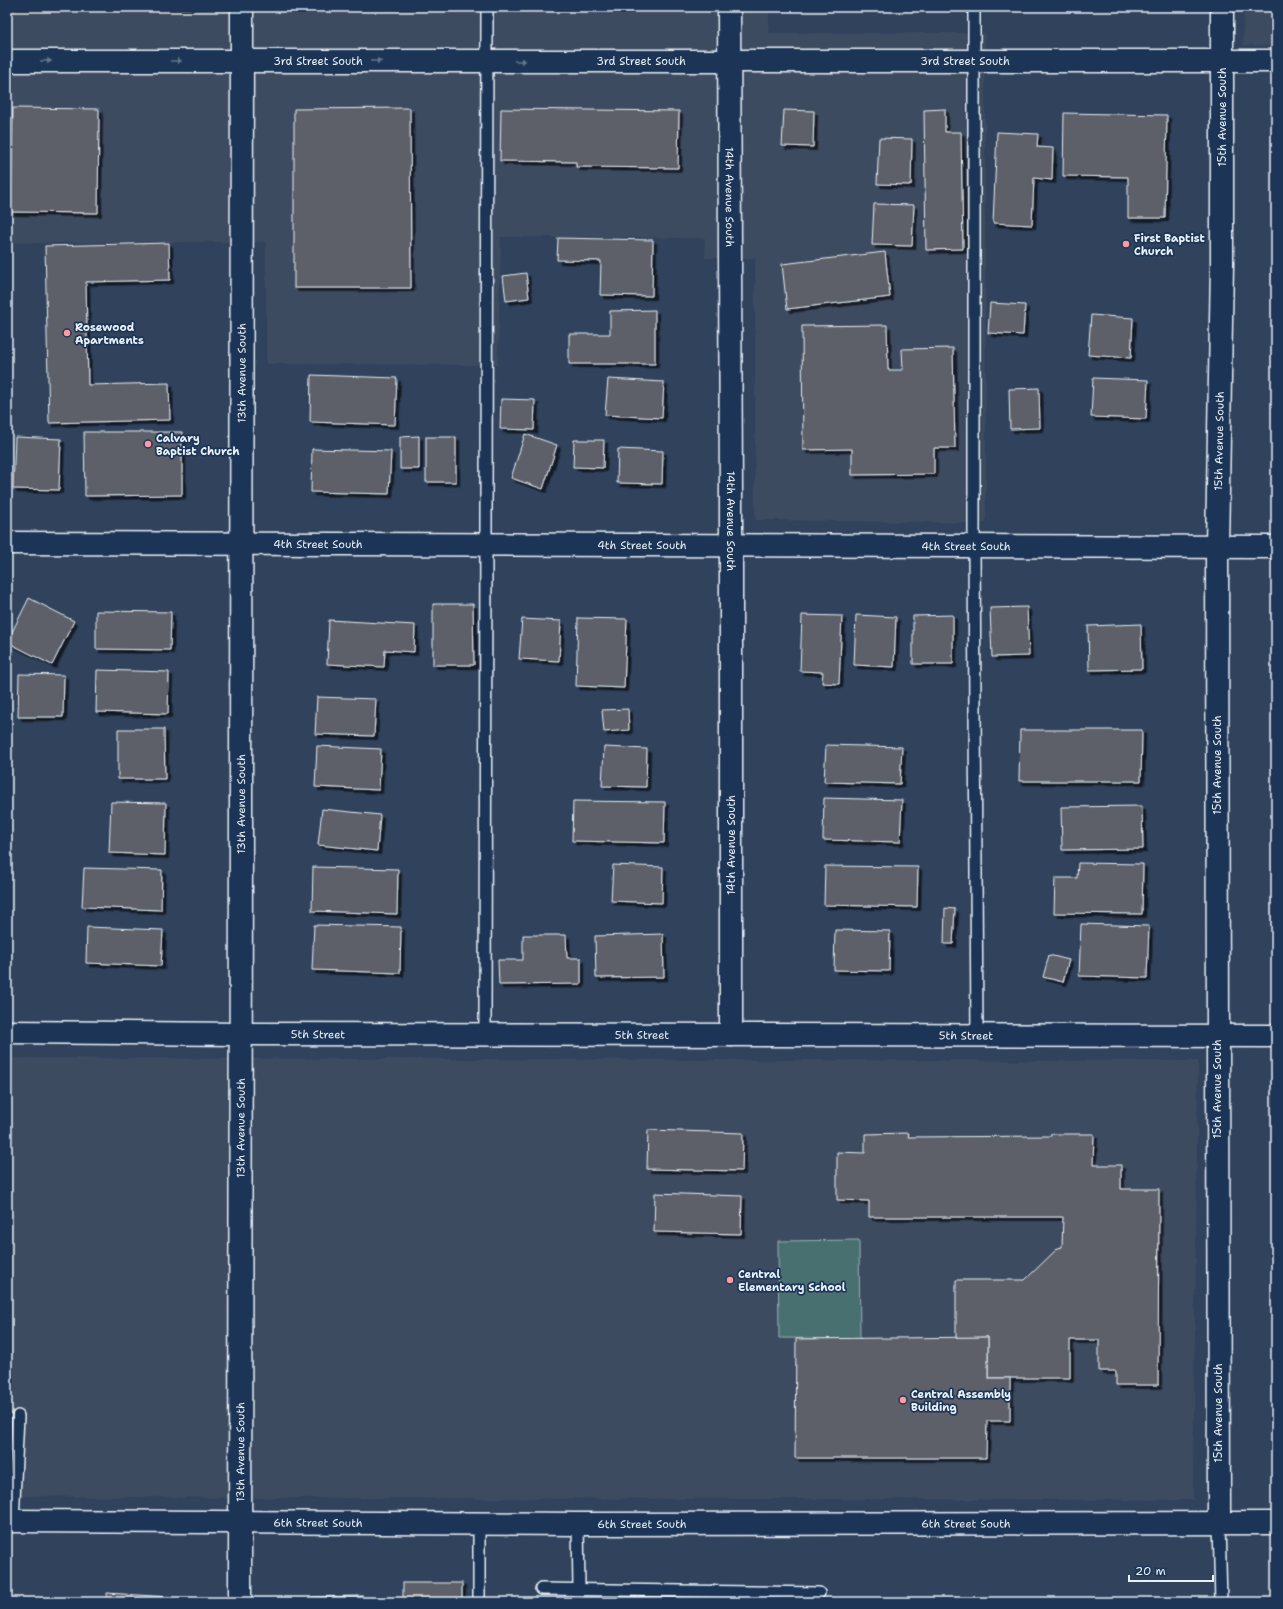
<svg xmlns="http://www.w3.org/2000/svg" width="1283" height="1609" font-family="'Shantell Sans',sans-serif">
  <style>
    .built { fill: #3e4b60 }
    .green { fill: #496f71; stroke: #98b0b4 }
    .building { fill: #5d6068; stroke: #e8f1f8; filter: url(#shadow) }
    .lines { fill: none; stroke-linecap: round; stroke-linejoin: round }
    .service-casing { stroke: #e8f1f8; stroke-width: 14 }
    .minor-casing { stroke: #e8f1f8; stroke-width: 25 }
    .secondary-casing { stroke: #e8f1f8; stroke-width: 25 }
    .service { stroke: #1d3557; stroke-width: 11 }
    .minor { stroke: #1d3557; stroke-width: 22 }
    .secondary { stroke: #1d3557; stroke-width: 22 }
    .oneway { fill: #64778f }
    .poi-dot { fill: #ff9aa2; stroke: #1d3557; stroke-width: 1.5 }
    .labels { text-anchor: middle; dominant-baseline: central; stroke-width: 3.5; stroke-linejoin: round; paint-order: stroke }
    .street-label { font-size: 11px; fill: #e8f1f8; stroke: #1d3557 }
    .poi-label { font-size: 11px; font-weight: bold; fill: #e8f1f8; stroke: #1d3557; text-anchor: start }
  </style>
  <defs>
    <filter id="shadow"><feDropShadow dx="3.5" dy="3.5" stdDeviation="0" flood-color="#0009"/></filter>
  </defs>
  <rect width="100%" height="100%" fill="#30425c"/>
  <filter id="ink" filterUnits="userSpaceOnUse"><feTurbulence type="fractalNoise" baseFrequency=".025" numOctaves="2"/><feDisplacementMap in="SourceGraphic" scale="8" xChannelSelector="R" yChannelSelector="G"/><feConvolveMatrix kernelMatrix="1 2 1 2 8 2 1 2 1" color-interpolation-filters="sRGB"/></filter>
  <g filter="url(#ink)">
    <g class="built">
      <polygon points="7,7 769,7 769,33 985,33 986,523 755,520 755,258 705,258 705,238 501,237 498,365 266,364 266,242 11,243 7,554"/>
      <polygon points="1244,7 1276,7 1276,46 1243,45"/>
      <polygon points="7,1058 1198,1061 1193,1500 264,1498 7,1496"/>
    </g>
    <polygon class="green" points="859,1240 860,1339 779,1338 778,1241"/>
    <g class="building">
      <rect x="13" y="7" width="178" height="1"/>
      <polygon points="13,108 99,109 98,213 11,212"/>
      <polygon points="410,108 411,288 294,288 294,109"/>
      <polygon points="501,109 679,111 678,168 576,167 576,162 500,161"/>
      <polygon points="945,109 945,132 961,132 963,249 926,250 924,110"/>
      <polygon points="784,110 814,111 813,147 782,146"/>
      <polygon points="1064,113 1167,115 1165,218 1128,218 1128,177 1063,176"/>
      <polygon points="997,132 1038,134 1037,147 1053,148 1052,180 1034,178 1032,225 993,223"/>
      <polygon points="879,138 912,139 911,185 877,184"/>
      <polygon points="874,204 914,205 912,246 872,245"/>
      <polygon points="558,238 653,240 652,296 600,295 601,261 557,260"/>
      <polygon points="169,243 170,280 86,282 88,385 169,383 170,420 49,423 45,246"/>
      <polygon points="885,252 890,297 787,309 782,264"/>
      <polygon points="526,273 529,298 506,301 503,276"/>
      <polygon points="990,303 1025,305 1023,335 988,333"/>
      <polygon points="655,310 655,364 569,364 569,334 610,334 610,311"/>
      <polygon points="1091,315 1133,318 1131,358 1088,355"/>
      <polygon points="887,325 888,370 903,370 902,349 953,348 955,448 934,448 934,474 852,475 852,449 803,450 802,326"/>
      <polygon points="311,375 397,378 395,425 310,422"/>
      <polygon points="1093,378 1148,380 1146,419 1091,417"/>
      <polygon points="608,379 664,382 662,418 605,415"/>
      <polygon points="1039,388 1040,428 1010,429 1009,389"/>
      <polygon points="501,399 535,400 534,430 500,429"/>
      <polygon points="84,432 182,432 182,495 85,496"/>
      <polygon points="525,434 557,445 543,489 511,478"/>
      <polygon points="419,436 419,469 400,469 400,437"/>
      <polygon points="15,437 61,439 59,490 13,489"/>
      <rect x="426" y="437" width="30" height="45"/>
      <polygon points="574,440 604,440 603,468 573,467"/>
      <polygon points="312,449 391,451 389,494 311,492"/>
      <polygon points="618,449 663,451 662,484 617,483"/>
      <polygon points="29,598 74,621 52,665 7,642"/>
      <polygon points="433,604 473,604 474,665 433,665"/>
      <polygon points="1027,607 1029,656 992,657 990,608"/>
      <polygon points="96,611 171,612 170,650 96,649"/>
      <polygon points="802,615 842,616 839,684 822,683 823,672 800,671"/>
      <polygon points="856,615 896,617 894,667 854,665"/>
      <polygon points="953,615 953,664 913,664 913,616"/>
      <polygon points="578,618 627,619 624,688 576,686"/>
      <polygon points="522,619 561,621 559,661 519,659"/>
      <polygon points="329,620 415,625 414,652 385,650 384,667 327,664"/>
      <polygon points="1141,624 1142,669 1089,670 1088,626"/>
      <polygon points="97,670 169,672 168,714 96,712"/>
      <polygon points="19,674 64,675 63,717 18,717"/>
      <polygon points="317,697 376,699 374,736 315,734"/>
      <polygon points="628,709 629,730 604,732 602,710"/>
      <polygon points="118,729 164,729 165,779 118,779"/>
      <polygon points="1020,730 1142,730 1141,781 1019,781"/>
      <polygon points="826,745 902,747 900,784 824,782"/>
      <polygon points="317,746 381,749 379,790 315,787"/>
      <polygon points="604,747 647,749 646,787 602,786"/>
      <polygon points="824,798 902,800 900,842 823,840"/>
      <polygon points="573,801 665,802 664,843 572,841"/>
      <polygon points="111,802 166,803 165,855 109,853"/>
      <polygon points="1142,806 1143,849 1062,850 1061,807"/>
      <polygon points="322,809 380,815 377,851 318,845"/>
      <polygon points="1078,863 1143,864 1142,914 1054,913 1055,878 1077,878"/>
      <polygon points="613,865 663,867 662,903 611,901"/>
      <polygon points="825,866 918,867 917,907 824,905"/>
      <polygon points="313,867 398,869 397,914 312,911"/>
      <polygon points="84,868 162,870 161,910 82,907"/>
      <polygon points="945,908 955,909 953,944 944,944"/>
      <polygon points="1081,924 1149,926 1147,978 1079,976"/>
      <polygon points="314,925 401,927 400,973 312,970"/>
      <polygon points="87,927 163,930 161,966 86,963"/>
      <polygon points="835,930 890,931 889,971 834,970"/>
      <polygon points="663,934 664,977 596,978 595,936"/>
      <polygon points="523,935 566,935 567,958 581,958 581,984 499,985 498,960 523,960"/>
      <polygon points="1049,955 1069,960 1063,982 1043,977"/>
      <polygon points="648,1130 743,1133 742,1171 647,1169"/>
      <polygon points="909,1133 908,1137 1051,1136 1051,1134 1094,1134 1093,1165 1121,1165 1121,1189 1159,1189 1158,1385 1116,1385 1116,1371 1099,1371 1099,1340 1070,1340 1070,1378 988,1378 988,1337 956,1338 956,1280 1025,1280 1058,1248 1062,1247 1063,1217 869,1217 869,1201 837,1200 837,1152 865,1153 865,1134"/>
      <polygon points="655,1193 742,1196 741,1234 654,1232"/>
      <polygon points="988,1337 988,1378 1010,1378 1010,1421 987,1421 986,1458 795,1458 796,1339"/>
      <rect x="403" y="1583" width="59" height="19"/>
      <polygon points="107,1593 169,1597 168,1602 107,1602"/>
      <polygon points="363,1596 363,1602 311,1602 312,1597"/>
    </g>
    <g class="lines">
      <defs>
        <g id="service">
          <polyline points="974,7 974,547 977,1035"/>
          <polyline points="485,1034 487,7"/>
          <polyline points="13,1521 18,1416"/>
          <polyline points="1219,1523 1221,1602"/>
          <polyline points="479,1524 479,1602"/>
          <polyline points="578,1524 579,1589"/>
          <polyline points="541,1589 819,1593"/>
        </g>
        <g id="minor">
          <path id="s1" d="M 729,7 L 731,498 L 731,1035"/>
          <path id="s2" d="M 7,543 L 1276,547"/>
          <path id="s3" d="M 7,1032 L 240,1034 L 1276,1036"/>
          <path id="s4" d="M 7,1521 L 578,1524 L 1276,1523"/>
          <path id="s5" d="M 1219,1523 L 1217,547 L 1222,264 L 1222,7"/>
          <path id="s6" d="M 240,1602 L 242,7"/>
        </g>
        <g id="secondary">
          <path id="s7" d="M 7,61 L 1276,61"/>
        </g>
      </defs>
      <use href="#service" class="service-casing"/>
      <use href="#minor" class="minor-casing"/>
      <use href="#secondary" class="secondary-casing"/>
      <use href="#service" class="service"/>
      <use href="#minor" class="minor"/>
      <use href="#secondary" class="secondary"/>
    </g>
    <defs><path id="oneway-solid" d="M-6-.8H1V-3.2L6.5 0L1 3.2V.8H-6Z"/></defs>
    <g class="oneway">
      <use href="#oneway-solid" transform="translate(46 61)"/>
      <use href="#oneway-solid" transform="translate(176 61)"/>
      <use href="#oneway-solid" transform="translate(376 61)"/>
      <use href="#oneway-solid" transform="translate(520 61)"/>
    </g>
  </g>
  <g class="poi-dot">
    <circle cx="1126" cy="244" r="4"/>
    <circle cx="67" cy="333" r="4"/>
    <circle cx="148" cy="444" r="4"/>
    <circle cx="730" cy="1280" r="4"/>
    <circle cx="903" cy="1400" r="4"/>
  </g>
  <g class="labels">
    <g class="street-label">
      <text stroke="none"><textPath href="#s7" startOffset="311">3rd Street South</textPath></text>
      <text stroke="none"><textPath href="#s7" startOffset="634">3rd Street South</textPath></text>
      <text stroke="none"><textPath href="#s7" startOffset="958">3rd Street South</textPath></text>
      <text transform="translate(1222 117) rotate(-90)">15th Avenue South</text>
      <text stroke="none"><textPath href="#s1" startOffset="190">14th Avenue South</textPath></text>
      <text stroke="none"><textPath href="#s6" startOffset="1229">13th Avenue South</textPath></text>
      <text stroke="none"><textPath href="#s5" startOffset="1082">15th Avenue South</textPath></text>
      <text stroke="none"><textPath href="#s1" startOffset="514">14th Avenue South</textPath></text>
      <text stroke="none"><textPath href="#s2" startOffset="311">4th Street South</textPath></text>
      <text stroke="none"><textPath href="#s2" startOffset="635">4th Street South</textPath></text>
      <text stroke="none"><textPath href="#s2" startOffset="959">4th Street South</textPath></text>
      <text transform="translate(1217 765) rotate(-90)">15th Avenue South</text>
      <text stroke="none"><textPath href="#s6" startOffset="798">13th Avenue South</textPath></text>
      <text transform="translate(731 845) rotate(-90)">14th Avenue South</text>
      <text stroke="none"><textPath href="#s3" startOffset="311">5th Street</textPath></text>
      <text stroke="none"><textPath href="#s3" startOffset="635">5th Street</textPath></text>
      <text stroke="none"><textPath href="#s3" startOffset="959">5th Street</textPath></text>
      <text transform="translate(1217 1089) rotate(-90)">15th Avenue South</text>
      <text stroke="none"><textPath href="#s6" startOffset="474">13th Avenue South</textPath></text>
      <text transform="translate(1218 1413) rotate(-90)">15th Avenue South</text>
      <text stroke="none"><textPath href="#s6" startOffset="150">13th Avenue South</textPath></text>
      <text stroke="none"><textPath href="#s4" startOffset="311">6th Street South</textPath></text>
      <text stroke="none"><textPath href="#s4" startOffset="959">6th Street South</textPath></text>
      <text stroke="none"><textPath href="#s4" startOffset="635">6th Street South</textPath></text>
    </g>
    <g class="poi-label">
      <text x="1134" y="238">First Baptist<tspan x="1134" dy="13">Church</tspan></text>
      <text x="75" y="327">Rosewood<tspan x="75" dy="13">Apartments</tspan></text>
      <text x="156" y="438">Calvary<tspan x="156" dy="13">Baptist Church</tspan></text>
      <text x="738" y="1274">Central<tspan x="738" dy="13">Elementary School</tspan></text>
      <text x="911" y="1394">Central Assembly<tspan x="911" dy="13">Building</tspan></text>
    </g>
  </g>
  <rect width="1283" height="1609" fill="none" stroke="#1d3557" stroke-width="24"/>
  <rect x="12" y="12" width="1259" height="1585" fill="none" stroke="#e8f1f8" stroke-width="1.5" filter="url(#ink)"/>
  <path d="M1129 1575v6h84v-6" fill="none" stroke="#e8f1f8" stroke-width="2"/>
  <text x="1135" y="1575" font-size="12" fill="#e8f1f8" stroke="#1d3557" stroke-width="3" paint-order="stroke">20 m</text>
</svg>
